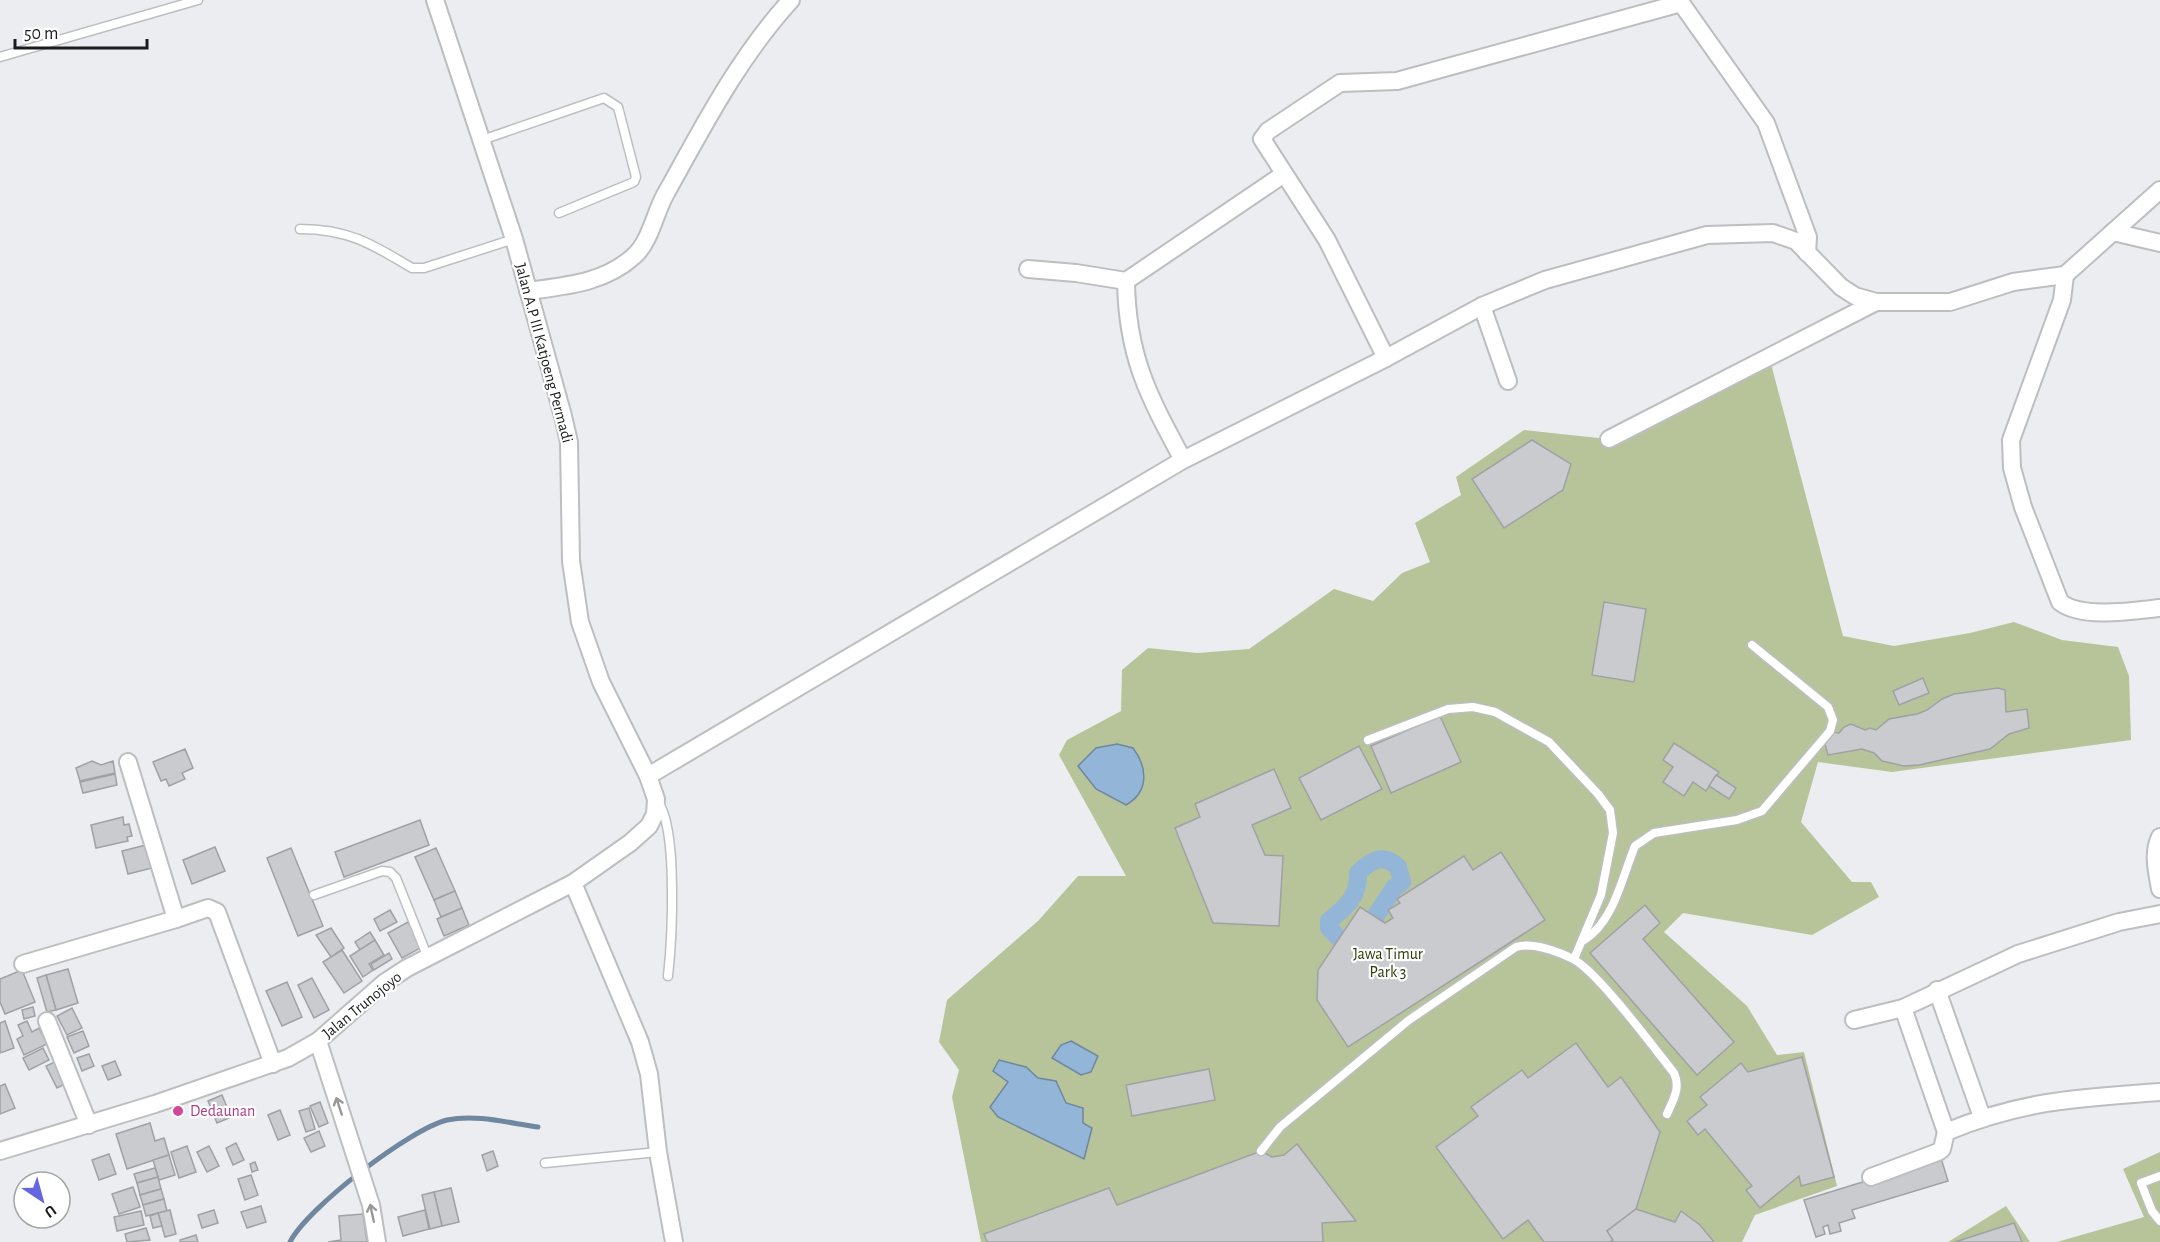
<svg xmlns="http://www.w3.org/2000/svg" width="2160" height="1242" font-family="'Alegreya Sans',sans-serif">
  <style>
    .green { fill: #b7c49a }
    .water { fill: #93b5d7; stroke: #6f879f; stroke-width: 1.5 }
    .lines { fill: none; stroke-linecap: round; stroke-linejoin: round }
    .stream { stroke: #6f879f; stroke-width: 5 }
    .canal { stroke: #93b5d7; stroke-width: 18 }
    .building { fill: #cacbce; stroke: #a0a1a4; stroke-width: 1.5 }
    .service-casing { stroke: #bcbec1; stroke-width: 11 }
    .minor-casing { stroke: #bcbec1; stroke-width: 20 }
    .service { stroke: #fff; stroke-width: 8 }
    .minor { stroke: #fff; stroke-width: 16 }
    .oneway { stroke: #989899 }
    .hotel-dot { fill: #d1479c; stroke: #fff; stroke-width: 2 }
    .labels { text-anchor: middle; dominant-baseline: central; stroke-width: 4.5; stroke-linejoin: round; paint-order: stroke }
    .street-label { font-size: 16px; fill: #1a1b1c; stroke: #fff }
    .park-label { font-size: 16px; fill: #303b07; stroke: #fff }
    .hotel-label { font-size: 16px; fill: #b23c85; stroke: #fff; text-anchor: start }
  </style>
  <rect width="100%" height="100%" fill="#ecedf1"/>
  <g class="green">
    <polygon points="1771,364 1843,636 1894,646 1970,633 2014,622 2062,640 2118,647 2129,676 2131,740 1892,772 1818,762 1801,822 1852,882 1871,882 1879,897 1812,935 1683,913 1664,932 1747,1006 1777,1055 1804,1052 1837,1186 1755,1215 1742,1242 981,1242 952,1097 959,1070 939,1042 947,1000 1038,921 1078,876 1126,876 1059,755 1067,740 1121,711 1122,670 1148,648 1197,653 1249,649 1334,589 1373,601 1402,573 1430,562 1415,523 1461,495 1456,477 1524,430 1626,441"/>
    <polygon points="2160,1152 2160,1242 2057,1242 2144,1217 2123,1169"/>
    <polygon points="2006,1206 2030,1242 1948,1242"/>
  </g>
  <g class="water">
    <path d="M 1117,744 L 1133,748 C 1148,768 1149,792 1126,805 L 1096,789 L 1078,766 L 1096,748 Z"/>
    <polygon points="1071,1041 1098,1056 1091,1072 1081,1075 1052,1058 1061,1045"/>
    <polygon points="999,1060 1026,1067 1038,1078 1056,1081 1066,1103 1083,1108 1083,1123 1092,1128 1084,1159 998,1117 990,1107 1008,1082 993,1071"/>
  </g>
  <g class="lines">
    <path class="stream" d="M 290,1242 C 307,1208 410,1129 447,1120 C 476,1114 509,1123 538,1127"/>
    <path class="canal" d="M 1339,938 L 1329,928 L 1329,921 C 1346,907 1359,897 1358,873 C 1371,860 1383,853 1398,867 L 1402,882 L 1394,888 L 1375,917"/>
  </g>
  <g class="building">
    <polygon points="1532,440 1571,464 1563,490 1504,528 1472,479"/>
    <polygon points="1604,602 1646,609 1634,682 1592,675"/>
    <polygon points="1923,678 1929,693 1899,705 1893,691"/>
    <polygon points="1998,688 2005,690 2006,712 2027,709 2029,728 2009,734 1990,749 1919,765 1904,766 1882,761 1874,753 1862,749 1828,755 1825,744 1833,732 1839,733 1844,727 1851,724 1865,730 1870,728 1876,730 1889,719 1917,714 1927,710 1942,699 1954,694"/>
    <polygon points="1440,716 1461,762 1391,793 1371,746"/>
    <polygon points="1674,743 1719,772 1706,791 1693,782 1684,796 1663,782 1673,767 1663,760"/>
    <polygon points="1359,746 1382,789 1321,820 1299,778"/>
    <polygon points="185,749 193,768 182,773 185,779 169,786 166,779 161,781 153,762"/>
    <polygon points="92,761 101,765 113,761 115,773 80,781 76,768"/>
    <polygon points="1274,769 1291,808 1252,825 1265,855 1283,856 1279,926 1213,923 1175,828 1200,817 1195,804"/>
    <polygon points="115,774 117,785 83,793 80,782"/>
    <polygon points="1716,775 1736,788 1729,799 1709,786"/>
    <polygon points="123,817 124,825 129,824 132,836 127,837 128,841 96,848 91,825"/>
    <polygon points="420,820 429,845 344,877 335,852"/>
    <polygon points="146,845 152,868 128,874 122,851"/>
    <polygon points="215,847 225,871 192,884 183,860"/>
    <polygon points="291,848 323,926 298,936 267,858"/>
    <polygon points="436,848 455,891 434,900 415,857"/>
    <polygon points="1501,852 1545,920 1348,1047 1317,1000 1318,970 1360,907 1385,923 1393,918 1388,910 1400,903 1397,899 1464,856 1473,870"/>
    <polygon points="455,891 462,908 441,917 434,900"/>
    <polygon points="1645,905 1660,923 1643,939 1734,1042 1697,1075 1590,953"/>
    <polygon points="462,908 469,925 444,936 437,919"/>
    <polygon points="390,910 397,922 380,931 374,919"/>
    <polygon points="408,922 422,947 402,958 388,933"/>
    <polygon points="331,928 344,948 331,957 316,935"/>
    <polygon points="370,932 375,940 360,950 355,942"/>
    <polygon points="375,940 384,955 369,964 373,970 363,977 350,956"/>
    <polygon points="342,950 362,981 344,993 323,962"/>
    <polygon points="389,953 392,959 374,970 371,964"/>
    <polygon points="68,969 78,1003 56,1010 46,975"/>
    <polygon points="22,970 35,1002 5,1014 0,1002 0,979"/>
    <polygon points="46,975 56,1010 47,1012 37,978"/>
    <polygon points="312,978 329,1010 314,1018 298,985"/>
    <polygon points="287,982 302,1017 282,1026 266,991"/>
    <polygon points="33,1007 35,1016 24,1019 22,1010"/>
    <polygon points="72,1008 82,1028 67,1035 57,1016"/>
    <polygon points="5,1021 14,1048 0,1053 0,1023"/>
    <polygon points="27,1021 32,1032 39,1028 47,1044 24,1055 17,1039 23,1036 18,1025"/>
    <polygon points="83,1031 89,1046 74,1053 67,1037"/>
    <polygon points="1576,1043 1608,1087 1621,1077 1660,1132 1636,1209 1607,1231 1613,1240 1610,1242 1544,1242 1528,1220 1503,1239 1436,1147 1478,1116 1471,1107 1522,1070 1528,1078"/>
    <polygon points="43,1048 49,1060 29,1070 23,1058"/>
    <polygon points="89,1054 94,1066 82,1071 77,1058"/>
    <polygon points="1802,1057 1834,1177 1801,1186 1799,1176 1760,1208 1746,1190 1752,1186 1705,1129 1698,1135 1687,1121 1707,1105 1700,1097 1741,1063 1748,1072"/>
    <polygon points="57,1061 67,1083 57,1088 46,1066"/>
    <polygon points="115,1061 121,1075 108,1080 102,1066"/>
    <polygon points="1209,1069 1215,1100 1132,1116 1126,1085"/>
    <polygon points="5,1084 15,1108 0,1114 0,1086"/>
    <polygon points="222,1095 231,1117 217,1123 208,1101"/>
    <polygon points="320,1102 328,1123 319,1127 310,1106"/>
    <polygon points="309,1108 315,1129 306,1132 299,1111"/>
    <polygon points="280,1110 290,1135 278,1140 268,1115"/>
    <polygon points="150,1123 155,1141 164,1138 169,1155 127,1169 116,1134"/>
    <polygon points="319,1131 325,1146 311,1152 304,1138"/>
    <polygon points="236,1143 244,1160 233,1165 226,1148"/>
    <polygon points="1297,1144 1356,1221 1322,1223 1323,1242 987,1242 984,1234 1109,1188 1117,1205 1261,1151 1272,1157 1284,1155"/>
    <polygon points="187,1146 196,1172 179,1178 171,1152"/>
    <polygon points="209,1146 219,1166 207,1172 197,1152"/>
    <polygon points="493,1151 498,1166 487,1171 482,1155"/>
    <polygon points="109,1154 116,1174 99,1180 92,1160"/>
    <polygon points="169,1155 175,1175 159,1180 153,1160"/>
    <polygon points="1941,1158 1948,1181 1852,1210 1855,1218 1839,1223 1841,1231 1830,1234 1828,1225 1823,1227 1825,1234 1816,1237 1804,1200"/>
    <polygon points="255,1162 258,1170 252,1172 250,1164"/>
    <polygon points="155,1168 158,1177 137,1183 134,1174"/>
    <polygon points="251,1175 258,1195 245,1200 238,1179"/>
    <polygon points="158,1177 161,1189 140,1195 137,1183"/>
    <polygon points="133,1187 140,1207 119,1214 112,1194"/>
    <polygon points="451,1188 459,1222 442,1226 434,1192"/>
    <polygon points="161,1189 164,1199 143,1205 140,1195"/>
    <polygon points="434,1192 442,1226 430,1229 422,1195"/>
    <polygon points="164,1199 167,1211 146,1216 143,1205"/>
    <polygon points="261,1206 266,1222 247,1228 241,1212"/>
    <polygon points="1636,1209 1675,1222 1681,1211 1700,1225 1714,1242 1610,1242 1613,1240 1607,1231"/>
    <polygon points="170,1210 176,1234 165,1237 158,1213"/>
    <polygon points="214,1210 218,1223 202,1228 198,1215"/>
    <polygon points="425,1210 429,1229 403,1236 398,1217"/>
    <polygon points="141,1211 144,1225 117,1231 114,1217"/>
    <polygon points="158,1213 162,1226 153,1228 150,1216"/>
    <polygon points="363,1214 367,1242 328,1242 341,1240 339,1216"/>
    <polygon points="2014,1223 2022,1242 1955,1242"/>
    <polygon points="146,1228 150,1240 127,1242 125,1234"/>
    <polygon points="196,1235 198,1242 180,1242 180,1240"/>
  </g>
  <g class="lines">
    <defs>
      <g id="service">
        <polyline points="0,57 198,0"/>
        <polyline points="482,140 604,98 618,107 636,177 634,182 559,213"/>
        <path d="M 300,229 C 348,229 372,244 412,268 L 424,268 L 514,239"/>
        <polyline points="1368,740 1448,709 1473,707 1495,712 1549,742 1598,794 1610,810 1613,833 1601,895 1574,959"/>
        <path d="M 658,802 C 678,829 672,940 668,976"/>
        <polyline points="314,895 382,871 390,872 396,878 428,958"/>
        <path d="M 1584,940 C 1614,922 1622,877 1635,846 L 1654,833 L 1737,820 L 1762,811 L 1830,731 L 1833,720 L 1828,707 L 1752,645"/>
        <path d="M 1261,1151 L 1280,1127 L 1409,1020 L 1516,947 C 1532,942 1557,951 1573,959 C 1598,972 1654,1048 1674,1073 C 1681,1088 1673,1100 1667,1114"/>
        <polyline points="545,1163 658,1152"/>
        <polyline points="2160,1176 2141,1183 2152,1211 2160,1221"/>
      </g>
      <g id="minor">
        <polyline points="2113,232 2160,243"/>
        <polyline points="1028,269 1076,273 1126,281 1284,174"/>
        <path d="M 2065,275 L 2062,300 L 2011,440 L 2012,468 L 2023,507 L 2060,602 C 2081,619 2133,611 2160,608"/>
        <path d="M 1126,281 C 1127,356 1148,395 1183,460"/>
        <path d="M 528,291 C 565,286 605,283 634,256 C 650,242 655,213 665,195 C 703,127 738,58 791,0"/>
        <polyline points="1482,306 1508,381"/>
        <polyline points="1386,358 1327,240 1262,139 1268,131 1340,83 1397,81 1681,3 1766,123 1808,237 1807,253"/>
        <polyline points="1609,439 1876,302"/>
        <polyline points="128,762 176,919 208,908 217,912 273,1064"/>
        <polyline points="648,776 1183,460 1386,358 1482,306 1545,280 1707,235 1773,233 1796,241 1841,287 1855,296 1876,302 1950,302 2013,282 2065,275 2160,190"/>
        <path d="M 2160,837 C 2152,854 2157,871 2160,889"/>
        <polyline points="573,883 640,1042 649,1074 658,1152 674,1242"/>
        <polyline points="23,964 176,919"/>
        <polyline points="1937,990 1982,1117"/>
        <polyline points="1903,1008 1946,1132"/>
        <polyline points="1854,1020 1903,1008 2018,954 2119,922 2160,914"/>
        <polyline points="47,1021 89,1125"/>
        <polyline points="318,1041 371,1205 377,1242"/>
        <polyline points="0,1151 155,1104 288,1058 318,1041 384,983 407,968 573,883 630,843 649,826 655,814 656,799 648,776 601,682 580,622 571,561 569,442 563,416 514,239 435,0"/>
        <path d="M 1871,1177 L 1938,1152 L 1942,1149 L 1946,1132 C 2023,1100 2079,1098 2160,1092"/>
      </g>
    </defs>
    <use href="#service" class="service-casing"/>
    <use href="#minor" class="minor-casing"/>
    <use href="#service" class="service"/>
    <use href="#minor" class="minor"/>
  </g>
  <defs><path id="oneway-shaft" d="M-6 0H5M1.5-3L5.5 0L1.5 3" fill="none" stroke-width="1.6" stroke-linecap="round" stroke-linejoin="round" transform="scale(1.5)"/></defs>
  <g class="oneway">
    <use href="#oneway-shaft" transform="translate(339 1106) rotate(-108)"/>
    <use href="#oneway-shaft" transform="translate(372 1213) rotate(-102)"/>
  </g>
  <circle class="hotel-dot" cx="178" cy="1111" r="6"/>
  <g class="labels">
    <g class="street-label">
      <text transform="translate(544 353) rotate(75)">Jalan A.P III Katjoeng Permadi</text>
      <text transform="translate(362 1005) rotate(-39)">Jalan Trunojoyo</text>
    </g>
    <g class="park-label">
      <text x="1388" y="954">Jawa Timur<tspan x="1388" dy="18">Park 3</tspan></text>
    </g>
    <g class="hotel-label">
      <text x="190" y="1111">Dedaunan</text>
    </g>
  </g>
  <g transform="translate(42 1200) rotate(144)"><circle r="28" fill="#ffffff" stroke="#a3a4a4" stroke-width="1.5"/>
  <path d="M0-4.5L10 22L0 15L-10 22Z" fill="#6466df"/>
  <text y="-9" font-size="16" font-weight="bold" text-anchor="middle" fill="#1a1b1c">U</text>
  </g>
  <path d="M15 39v9h132v-9" fill="none" stroke="#1a1b1c" stroke-width="3"/>
  <text x="24" y="39" font-size="18" fill="#1a1b1c" stroke="#ffffff" stroke-width="4.5" paint-order="stroke">50 m</text>
</svg>
